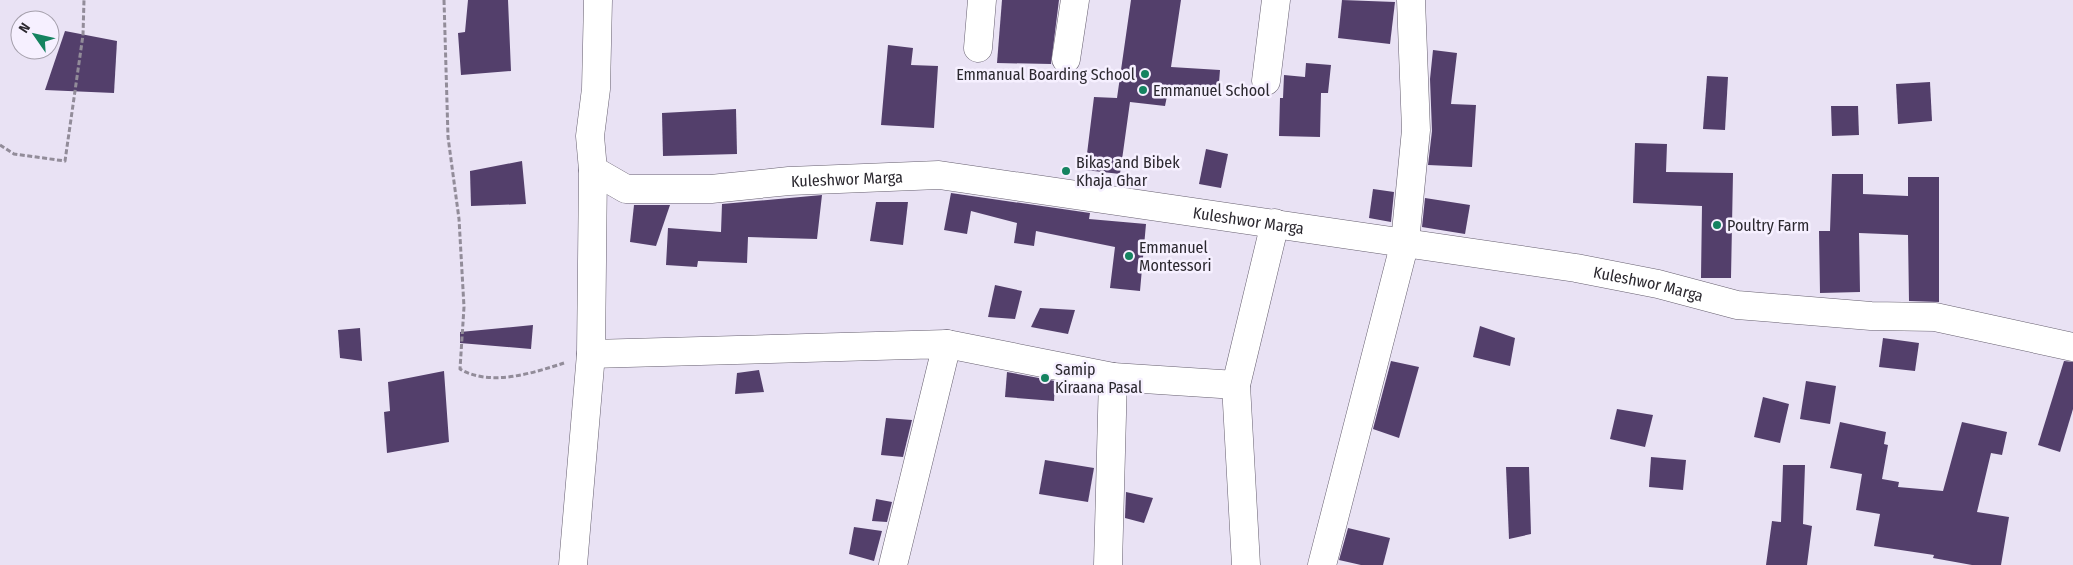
<svg xmlns="http://www.w3.org/2000/svg" width="2073" height="565" font-family="'Fira Sans Condensed',sans-serif">
  <style>
    .building { fill: #533f6b }
    .lines { fill: none; stroke-linecap: round; stroke-linejoin: round }
    .street-casing { stroke: #665f6f; stroke-width: 29 }
    .path { stroke: #928c99; stroke-width: 3; stroke-dasharray: 5 2.5; stroke-linecap: butt }
    .street { stroke: #fff; stroke-width: 28 }
    .poi-dot { fill: #158360; stroke: #f6f0ff; stroke-width: 2 }
    .labels { text-anchor: middle; dominant-baseline: central; stroke-width: 5; stroke-linejoin: round; paint-order: stroke }
    .poi-label { font-size: 16px; fill: #2b282f; stroke: #f6f0ff; text-anchor: start }
    .street-label { font-size: 16px; fill: #2b282f; stroke: #f6f0ff }
  </style>
  <rect width="100%" height="100%" fill="#e9e2f4"/>
  <g class="building">
    <polygon points="468,0 508,0 511,71 461,75 458,33 465,32"/>
    <polygon points="1002,0 1059,0 1051,64 997,63"/>
    <polygon points="1131,0 1181,0 1171,67 1220,70 1218,95 1168,91 1165,106 1130,102 1120,174 1085,170 1094,97 1117,98"/>
    <polygon points="1342,0 1395,2 1390,44 1338,38"/>
    <polygon points="65,31 117,41 114,93 45,90"/>
    <polygon points="888,45 913,48 911,65 938,66 934,128 881,125"/>
    <polygon points="1433,50 1457,53 1451,104 1476,105 1472,167 1428,165 1432,131 1430,79"/>
    <polygon points="1306,63 1331,65 1328,93 1321,93 1320,137 1279,136 1280,98 1283,98 1284,75 1305,77"/>
    <polygon points="1707,76 1728,77 1725,130 1703,129"/>
    <polygon points="1930,82 1932,121 1898,124 1896,84"/>
    <polygon points="1831,106 1858,106 1859,135 1832,136"/>
    <polygon points="736,109 737,154 663,156 662,113"/>
    <polygon points="1635,143 1667,144 1666,172 1733,173 1731,278 1701,278 1702,206 1633,203"/>
    <polygon points="1206,149 1228,154 1221,188 1199,184"/>
    <polygon points="522,161 526,204 471,206 470,171"/>
    <polygon points="1832,174 1863,174 1863,194 1908,196 1908,177 1939,177 1939,302 1909,301 1908,235 1859,233 1860,292 1820,293 1819,231 1830,231"/>
    <polygon points="1373,189 1394,192 1391,222 1369,218"/>
    <polygon points="951,193 1090,213 1089,219 1146,224 1140,291 1110,288 1115,247 1036,231 1034,246 1014,243 1017,223 971,211 967,234 944,230"/>
    <polygon points="822,195 817,239 748,237 747,263 698,261 697,267 666,265 668,228 721,232 722,204"/>
    <polygon points="1425,198 1470,205 1465,234 1422,227"/>
    <polygon points="876,202 908,202 903,245 870,241"/>
    <polygon points="634,205 670,205 656,246 630,242"/>
    <polygon points="995,285 1022,291 1015,319 988,317"/>
    <polygon points="1040,308 1075,310 1068,334 1031,327"/>
    <polygon points="533,325 531,349 460,343 460,332"/>
    <polygon points="1480,326 1515,338 1510,366 1473,357"/>
    <polygon points="360,328 362,361 340,358 338,330"/>
    <polygon points="1883,338 1919,343 1915,371 1879,367"/>
    <polygon points="1391,361 1419,367 1399,438 1373,429"/>
    <polygon points="2064,361 2073,362 2073,409 2060,452 2038,445"/>
    <polygon points="759,370 764,392 735,394 737,373"/>
    <polygon points="444,371 449,442 387,453 384,412 390,411 388,382"/>
    <polygon points="1007,372 1055,381 1054,401 1005,397"/>
    <polygon points="1806,381 1836,386 1830,424 1800,419"/>
    <polygon points="1763,397 1789,404 1780,443 1754,437"/>
    <polygon points="1617,409 1653,415 1645,447 1610,439"/>
    <polygon points="886,418 912,420 903,457 881,455"/>
    <polygon points="1840,422 1886,432 1884,444 1888,445 1882,479 1899,482 1898,487 1943,491 1962,422 2007,432 2002,455 1991,453 1977,512 2009,517 2001,565 1972,565 1933,558 1934,555 1874,546 1880,514 1856,510 1862,474 1830,468"/>
    <polygon points="1651,457 1686,460 1683,490 1649,487"/>
    <polygon points="1045,460 1094,468 1088,502 1039,494"/>
    <polygon points="1783,465 1805,465 1803,524 1812,526 1807,565 1766,565 1772,521 1781,522"/>
    <polygon points="1506,467 1529,467 1531,534 1509,539"/>
    <polygon points="1126,492 1153,498 1144,523 1125,518"/>
    <polygon points="876,499 892,502 887,522 872,521"/>
    <polygon points="854,527 882,531 874,561 849,554"/>
    <polygon points="1348,528 1390,538 1383,565 1361,565 1339,560"/>
  </g>
  <g class="lines">
    <defs>
      <g id="street">
        <path id="s1" d="M 598,0 L 596,89 L 590,136 L 593,170 L 626,189 L 711,189 L 789,181 L 939,175 L 1576,268 L 1658,284 L 1737,305 L 1871,316 L 1935,317 L 2073,347"/>
        <polyline points="978,48 982,0"/>
        <polyline points="1066,59 1075,0"/>
        <polyline points="1266,81 1276,0"/>
        <polyline points="947,344 1113,377 1108,565"/>
        <polyline points="591,354 947,344 893,565"/>
        <polyline points="1113,377 1236,385"/>
        <polyline points="573,565 591,354 593,170"/>
        <polyline points="1246,565 1236,385 1275,223"/>
        <polyline points="1322,565 1405,242 1416,130 1411,0"/>
      </g>
    </defs>
    <use href="#street" class="street-casing"/>
    <g class="path">
      <path d="M 444,0 L 448,137 L 459,219 L 464,307 L 460,369 C 490,387 533,373 564,363"/>
      <polyline points="0,145 14,154 65,161 83,35 84,0"/>
    </g>
    <use href="#street" class="street"/>
  </g>
  <g class="poi-dot">
    <circle cx="1145" cy="74" r="5"/>
    <circle cx="1143" cy="90" r="5"/>
    <circle cx="1066" cy="171" r="5"/>
    <circle cx="1717" cy="225" r="5"/>
    <circle cx="1129" cy="256" r="5"/>
    <circle cx="1045" cy="378" r="5"/>
  </g>
  <g class="labels">
    <g class="poi-label">
      <text x="1135" y="74" text-anchor="end">Emmanual Boarding School</text>
      <text x="1153" y="90">Emmanuel School</text>
      <text x="1076" y="162">Bikas and Bibek<tspan x="1076" dy="18">Khaja Ghar</tspan></text>
      <text x="1727" y="225">Poultry Farm</text>
      <text x="1139" y="247">Emmanuel<tspan x="1139" dy="18">Montessori</tspan></text>
      <text x="1055" y="369">Samip<tspan x="1055" dy="18">Kiraana Pasal</tspan></text>
    </g>
    <g class="street-label">
      <text stroke="none"><textPath href="#s1" startOffset="430">Kuleshwor Marga</textPath></text>
      <text stroke="none"><textPath href="#s1" startOffset="835">Kuleshwor Marga</textPath></text>
      <text stroke="none"><textPath href="#s1" startOffset="1240">Kuleshwor Marga</textPath></text>
    </g>
  </g>
  <g transform="translate(35 35) rotate(304)"><circle r="24" fill="#f6f0ff" stroke="#a5a0ac"/>
  <path d="M0-4L9 19L0 12L-9 19Z" fill="#158360"/>
  <text y="-8" font-size="14" font-weight="bold" text-anchor="middle" fill="#2b282f">N</text>
  </g>
</svg>
